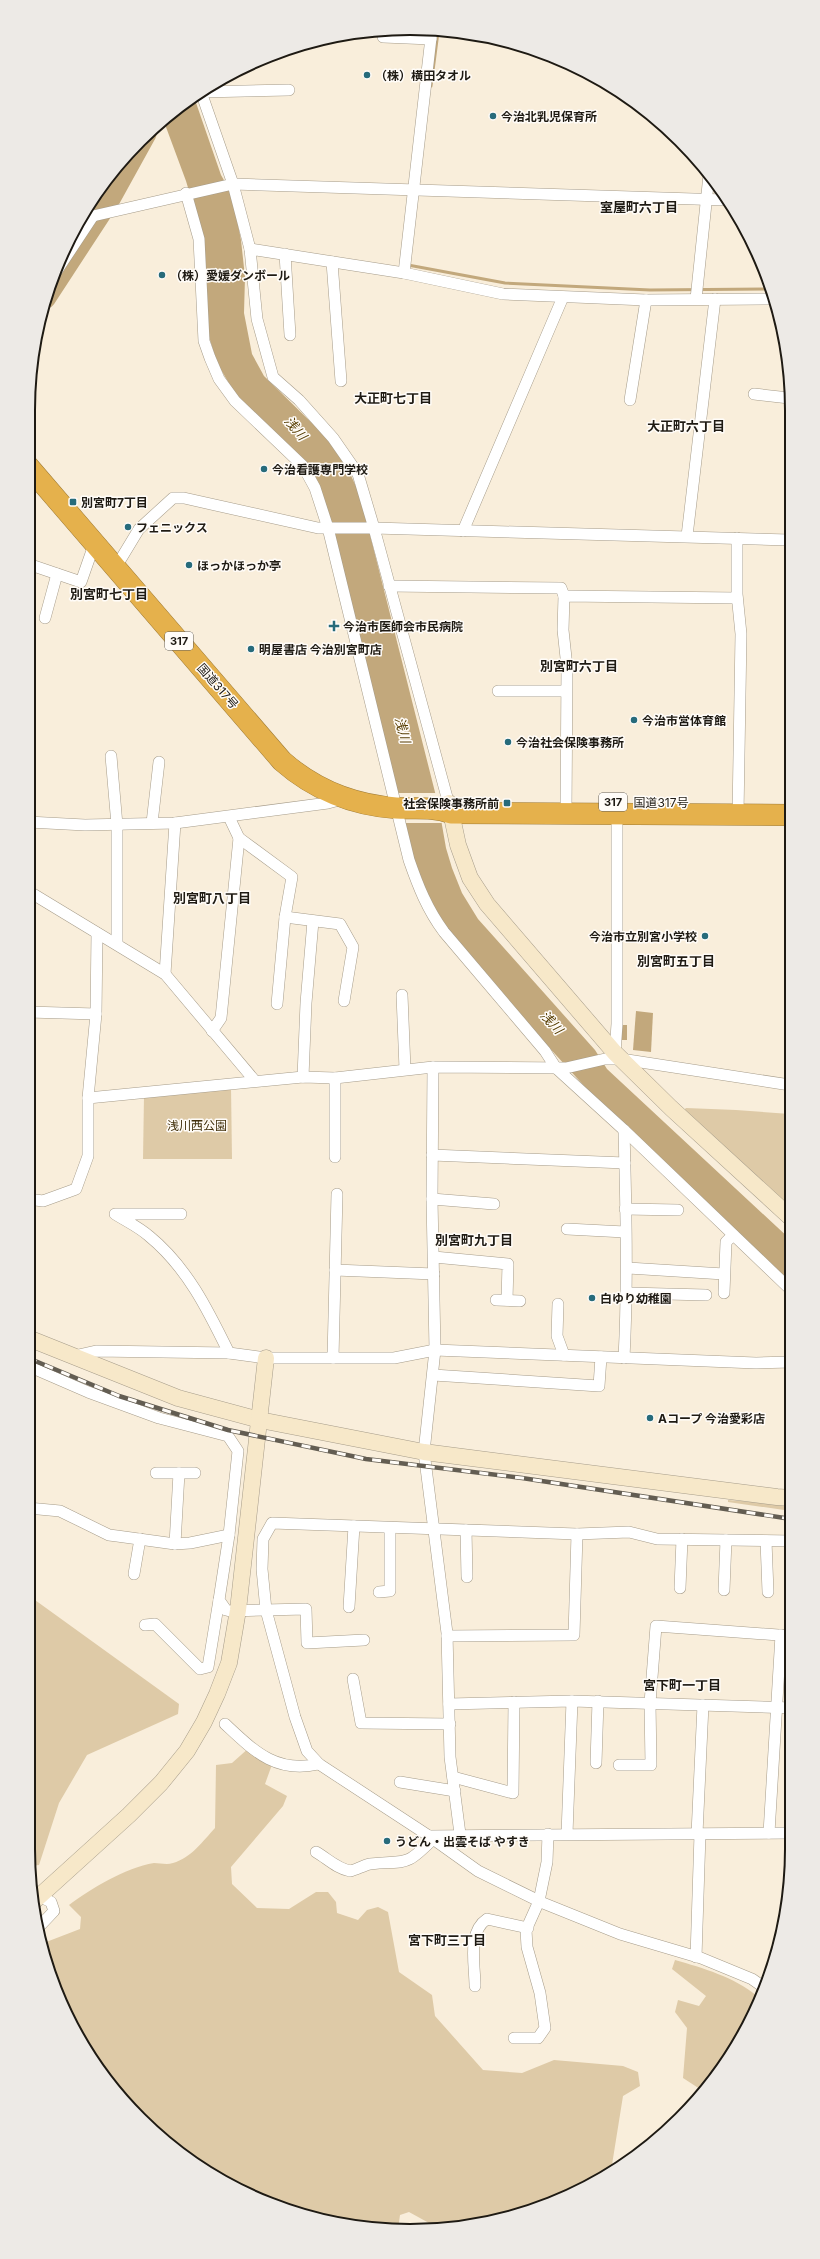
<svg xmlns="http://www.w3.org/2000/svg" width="820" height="2259" font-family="Inter,'Noto Sans JP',sans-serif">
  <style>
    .green { fill: #decaa7 }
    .water { fill: #c2a87c }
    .pier { fill: #f9eedb }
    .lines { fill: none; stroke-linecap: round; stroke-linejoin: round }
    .stream { stroke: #c2a87c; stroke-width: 3 }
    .river { stroke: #c2a87c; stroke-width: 19 }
    .street-casing { stroke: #a69c8a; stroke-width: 12 }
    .secondary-casing { stroke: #a69c8a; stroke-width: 17 }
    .highway-casing { stroke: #9f7c38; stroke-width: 22 }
    .street { stroke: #fff; stroke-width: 11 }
    .secondary { stroke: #f7e8c9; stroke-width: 16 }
    .highway { stroke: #e5b14c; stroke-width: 21 }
    .rail-casing { stroke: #635d52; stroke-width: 4.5 }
    .rail { stroke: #fffcf8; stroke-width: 3; stroke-dasharray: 9; stroke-linecap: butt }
    .poi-dot { fill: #276b7b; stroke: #fffcf8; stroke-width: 1.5 }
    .labels { text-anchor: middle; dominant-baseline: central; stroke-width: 3; stroke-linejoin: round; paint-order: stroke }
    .shield { fill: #fffcf8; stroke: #625e58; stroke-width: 1 }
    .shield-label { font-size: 11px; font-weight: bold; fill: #1e1a13 }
    .poi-label { font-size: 12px; font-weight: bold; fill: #1e1a13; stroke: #fffcf8; text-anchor: start }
    .street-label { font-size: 12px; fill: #1e1a13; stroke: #fffcf8 }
    .park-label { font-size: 12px; fill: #42300b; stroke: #fffcf8 }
    .neighbourhood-label { font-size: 13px; font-weight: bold; fill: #1e1a13; stroke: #fffcf8 }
    .water-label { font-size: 13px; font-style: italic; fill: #573d02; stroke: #fffcf8 }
    .rim { fill: none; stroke: #1e1a13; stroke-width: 2 }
  </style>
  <rect width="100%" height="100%" fill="#f9eedb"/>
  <g class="green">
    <polygon points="231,1087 232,1159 143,1159 144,1096"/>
    <polygon points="686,1108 736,1110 790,1114 790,1158 786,1205 684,1110"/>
    <polygon points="728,1500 791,1505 791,1511 728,1502"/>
    <polygon points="28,1595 179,1704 178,1714 87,1755 59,1803 39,1865 30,1866"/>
    <path d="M 250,1747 L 274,1759 L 265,1784 L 287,1796 L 283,1806 L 231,1867 L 232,1884 L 257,1908 L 289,1909 L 316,1892 L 328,1892 L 336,1902 L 337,1913 L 358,1920 L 367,1910 L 378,1907 L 388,1912 L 399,1972 L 432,1995 L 435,2016 L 483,2070 L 522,2073 L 554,2060 L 623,2066 L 638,2072 L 640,2086 L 623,2096 L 611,2171 L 509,2218 L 433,2230 L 429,2223 L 409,2212 L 400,2215 L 398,2229 L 360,2228 L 241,2192 L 178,2152 L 123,2101 L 57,1995 L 41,1944 L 80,1929 L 81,1917 L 69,1905 C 92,1888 125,1868 154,1863 C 160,1863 167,1865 173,1863 C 191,1858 203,1841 215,1828 L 216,1765 L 232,1763 Z"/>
    <path d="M 675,1960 C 703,1968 734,1977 757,1996 L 727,2061 L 703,2091 L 683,2078 L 687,2028 L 675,2012 L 678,2000 L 699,2006 L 706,1996 L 672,1969 Z"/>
  </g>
  <g class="water">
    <polygon points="194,97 221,175 232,194 241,240 245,277 244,313 252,354 264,376 324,435 347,467 360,495 439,808 446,848 452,868 462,893 478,919 595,1050 607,1069 791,1240 791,1285 607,1111 514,1009 444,926 429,902 414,862 316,480 240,402 217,363 207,330 204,241 186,181 163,119"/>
    <polygon points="636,1011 653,1013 651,1052 633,1050"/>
    <polygon points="622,1025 627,1025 627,1040 621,1040"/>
  </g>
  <polygon class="pier" points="397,793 436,793 442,823 404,823"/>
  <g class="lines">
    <g class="stream">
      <polyline points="431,86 438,32"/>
      <polyline points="409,264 408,265 505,283 650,290 767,289"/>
    </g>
    <polyline class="river" points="46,299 110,201 147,134"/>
    <defs>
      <g id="street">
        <polyline points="383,37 431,39"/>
        <polyline points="201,92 233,184 250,249"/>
        <polyline points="202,92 289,90"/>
        <path d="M 186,193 L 199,239 L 204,341 L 210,358 L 219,379 L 235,401 L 303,466 L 315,488 L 328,528 L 409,860 C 418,886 427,909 444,932 L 545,1051 L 556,1068 L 624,1130 L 791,1290"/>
        <polyline points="84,214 93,216 233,184 725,200"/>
        <polyline points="285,254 290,335"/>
        <polyline points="332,262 341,381"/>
        <polyline points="56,272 93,216"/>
        <polyline points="404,273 432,29 439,29"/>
        <polyline points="696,299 709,175"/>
        <polyline points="754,394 789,398"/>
        <polyline points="630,400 646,300"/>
        <polyline points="463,531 563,297"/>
        <polyline points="687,536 715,299"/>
        <polyline points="737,538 737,594 741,634 738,815"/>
        <polyline points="28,564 81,582 95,542"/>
        <polyline points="116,567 139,529 173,498 184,498 318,528 374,528 358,474 333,438 299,400 273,377 257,319 250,249 404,273 503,294 646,300 770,299"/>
        <polyline points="389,586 561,588 564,596"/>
        <polyline points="45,618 57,574"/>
        <polyline points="498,691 566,691"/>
        <polyline points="111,756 117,825 117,943"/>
        <polyline points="448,801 374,528 789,540"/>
        <polyline points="566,814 567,667 563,630 564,596 737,598"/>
        <polyline points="229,817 239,838 292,877 285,917 277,1004"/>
        <polyline points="28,822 85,825 175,823 328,803 343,799"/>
        <polyline points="152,823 159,762"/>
        <polyline points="28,891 165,974 255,1081"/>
        <polyline points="285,917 340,924 353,947 344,1001"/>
        <polyline points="165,974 175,823"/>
        <polyline points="402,995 405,1069"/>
        <polyline points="28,1012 96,1014"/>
        <polyline points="212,1031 221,1018 239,838"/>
        <polyline points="615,1053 617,1024 617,802"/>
        <polyline points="433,1067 432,1199 435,1350 424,1452 447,1633 450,1757 460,1834"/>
        <polyline points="303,1077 306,1003 313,921"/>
        <polyline points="335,1078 335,1157"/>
        <polyline points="88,1098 303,1077 335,1078 433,1067 566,1068 605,1059 621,1059 790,1085"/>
        <polyline points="432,1155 625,1163"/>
        <polyline points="28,1199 43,1201 76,1189 88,1156 88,1098 96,1014 97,933"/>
        <polyline points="432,1199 494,1204"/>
        <polyline points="625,1209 678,1210"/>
        <path d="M 181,1214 L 115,1214 C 126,1221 139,1227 149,1236 C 187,1267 208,1310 229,1353"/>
        <polyline points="567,1229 625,1232"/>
        <polyline points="434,1257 508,1264 507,1300"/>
        <polyline points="628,1268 724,1274"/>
        <polyline points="335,1270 434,1274"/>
        <polyline points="628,1293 706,1295"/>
        <polyline points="724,1293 726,1242 733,1235"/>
        <polyline points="496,1300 520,1301"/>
        <polyline points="558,1304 557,1336 564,1355"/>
        <polyline points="74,1356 96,1351 229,1353 266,1358 394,1358 435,1350 756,1363 791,1362"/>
        <polyline points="333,1358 337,1194"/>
        <path d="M 624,1358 C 628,1282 626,1206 624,1130"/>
        <polyline points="28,1366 88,1392 159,1418 228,1436 238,1451 229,1535 219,1600 226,1610 230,1611 306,1609 307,1643 364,1640"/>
        <polyline points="433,1375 599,1386 601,1357"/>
        <polyline points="156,1473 195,1473"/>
        <polyline points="28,1508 60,1511 109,1535 117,1536 175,1544 190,1543 229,1535"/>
        <polyline points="466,1530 467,1577"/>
        <polyline points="766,1541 768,1592"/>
        <polyline points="175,1544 179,1473"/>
        <polyline points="134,1574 140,1539"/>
        <polyline points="680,1588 682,1539"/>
        <polyline points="724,1590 726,1540"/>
        <polyline points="379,1592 390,1591 390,1528"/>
        <polyline points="349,1607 354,1526"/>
        <polyline points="145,1625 155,1624 200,1669 208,1667 219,1600"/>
        <polyline points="447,1636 574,1635 577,1534"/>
        <polyline points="353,1679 361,1723 450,1724"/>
        <polyline points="449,1704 572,1701 792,1708"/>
        <path d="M 225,1724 C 254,1751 276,1774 319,1764"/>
        <polyline points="596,1763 598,1701"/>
        <polyline points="619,1765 651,1765 650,1703 656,1626 792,1636"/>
        <polyline points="453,1777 513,1793 514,1702"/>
        <polyline points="400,1782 455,1791"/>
        <polyline points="769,1833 781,1635"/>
        <polyline points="567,1834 572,1701"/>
        <polyline points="697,1834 703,1705"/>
        <polyline points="429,1836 792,1833"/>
        <path d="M 316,1852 C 328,1859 336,1868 350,1871 C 356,1870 364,1865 370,1864 C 408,1860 404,1868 433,1839"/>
        <polyline points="37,1929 54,1911 51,1902 39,1896"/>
        <polyline points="696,1957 700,1834"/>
        <path d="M 475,1986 C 475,1965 467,1932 487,1919 L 528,1928"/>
        <polyline points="762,1986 752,1979 701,1958 620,1934 543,1903 478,1871 429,1836 319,1764 307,1751 295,1717 266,1610 262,1569 263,1539 272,1523 577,1534 629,1532 657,1539 791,1541"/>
        <polyline points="514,2038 538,2038 545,2028 540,1993 527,1947 526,1930 539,1901 547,1862 548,1834"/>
      </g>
      <g id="secondary">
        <polyline points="449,803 458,845 470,878 487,904 615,1053 671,1108 791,1218"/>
        <polyline points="28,1338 178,1398 260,1420 424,1452 777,1497 791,1498"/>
        <polyline points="33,1902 129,1815 161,1783 187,1751 204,1722 217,1694 229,1663 238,1610 266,1358"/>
      </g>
      <path id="highway" d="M 28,466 L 282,761 C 315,790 353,805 396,808 C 415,809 433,806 451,813 L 790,815"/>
    </defs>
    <use href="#street" class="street-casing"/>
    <use href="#secondary" class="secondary-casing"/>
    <use href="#highway" class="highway-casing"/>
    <use href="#street" class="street"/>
    <use href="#secondary" class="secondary"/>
    <use href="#highway" class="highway"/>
    <defs>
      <polyline id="rail" points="28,1358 119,1396 228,1430 366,1459 522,1478 791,1519"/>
    </defs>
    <use href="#rail" class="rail-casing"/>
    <use href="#rail" class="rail"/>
  </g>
  <g class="poi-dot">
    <circle cx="367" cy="75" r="4"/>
    <circle cx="493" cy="116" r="4"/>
    <circle cx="162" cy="275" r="4"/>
    <circle cx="264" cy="469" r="4"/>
    <rect x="69" y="498" width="8" height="8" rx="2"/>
    <circle cx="128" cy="527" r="4"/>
    <circle cx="189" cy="565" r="4"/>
    <path d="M332 620h4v4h4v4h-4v4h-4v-4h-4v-4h4z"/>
    <circle cx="251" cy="649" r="4"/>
    <circle cx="634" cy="720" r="4"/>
    <circle cx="508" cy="742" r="4"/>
    <rect x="503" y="799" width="8" height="8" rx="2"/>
    <circle cx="705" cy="936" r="4"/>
    <circle cx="592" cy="1298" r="4"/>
    <circle cx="650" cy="1418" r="4"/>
    <circle cx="387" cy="1841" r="4"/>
  </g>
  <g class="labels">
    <g class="shield">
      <rect x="165" y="632" width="28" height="18" rx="3"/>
      <rect x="599" y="793" width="28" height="18" rx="3"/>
    </g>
    <g class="shield-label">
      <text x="179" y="641">317</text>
      <text x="613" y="802">317</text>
    </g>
    <g class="poi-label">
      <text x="375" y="75">（株）横田タオル</text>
      <text x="501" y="116">今治北乳児保育所</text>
      <text x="170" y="275">（株）愛媛ダンボール</text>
      <text x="272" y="469">今治看護専門学校</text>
      <text x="81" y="502">別宮町7丁目</text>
      <text x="136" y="527">フェニックス</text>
      <text x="197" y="565">ほっかほっか亭</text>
      <text x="343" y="626">今治市医師会市民病院</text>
      <text x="259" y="649">明屋書店 今治別宮町店</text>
      <text x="642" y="720">今治市営体育館</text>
      <text x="516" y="742">今治社会保険事務所</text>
      <text x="499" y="803" text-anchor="end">社会保険事務所前</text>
      <text x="697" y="936" text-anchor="end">今治市立別宮小学校</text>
      <text x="600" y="1298">白ゆり幼稚園</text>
      <text x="658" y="1418">Aコープ 今治愛彩店</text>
      <text x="395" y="1841">うどん・出雲そば やすき</text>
    </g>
    <g class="street-label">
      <text transform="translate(218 686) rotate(49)">国道317号</text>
      <text x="661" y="802">国道317号</text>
    </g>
    <g class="park-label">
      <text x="197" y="1125">浅川西公園</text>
    </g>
    <g class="neighbourhood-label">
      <text x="639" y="207">室屋町六丁目</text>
      <text x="393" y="398">大正町七丁目</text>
      <text x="686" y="426">大正町六丁目</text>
      <text x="109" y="594">別宮町七丁目</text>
      <text x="579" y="666">別宮町六丁目</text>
      <text x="212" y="898">別宮町八丁目</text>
      <text x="676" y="961">別宮町五丁目</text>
      <text x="474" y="1240">別宮町九丁目</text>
      <text x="682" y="1685">宮下町一丁目</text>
      <text x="447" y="1940">宮下町三丁目</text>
    </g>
    <g class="water-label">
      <text transform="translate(296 428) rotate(50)">浅川</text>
      <text transform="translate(403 730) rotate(76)">浅川</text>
      <text transform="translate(552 1022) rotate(48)">浅川</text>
    </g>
  </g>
  <path d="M0 0H820V2259H0ZM410 35H410A375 375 0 0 1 785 410V1849A375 375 0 0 1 410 2224H410A375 375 0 0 1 35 1849V410A375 375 0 0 1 410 35Z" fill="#edeae6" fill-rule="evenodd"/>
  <path class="rim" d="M410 35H410A375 375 0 0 1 785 410V1849A375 375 0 0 1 410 2224H410A375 375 0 0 1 35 1849V410A375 375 0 0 1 410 35Z"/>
</svg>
